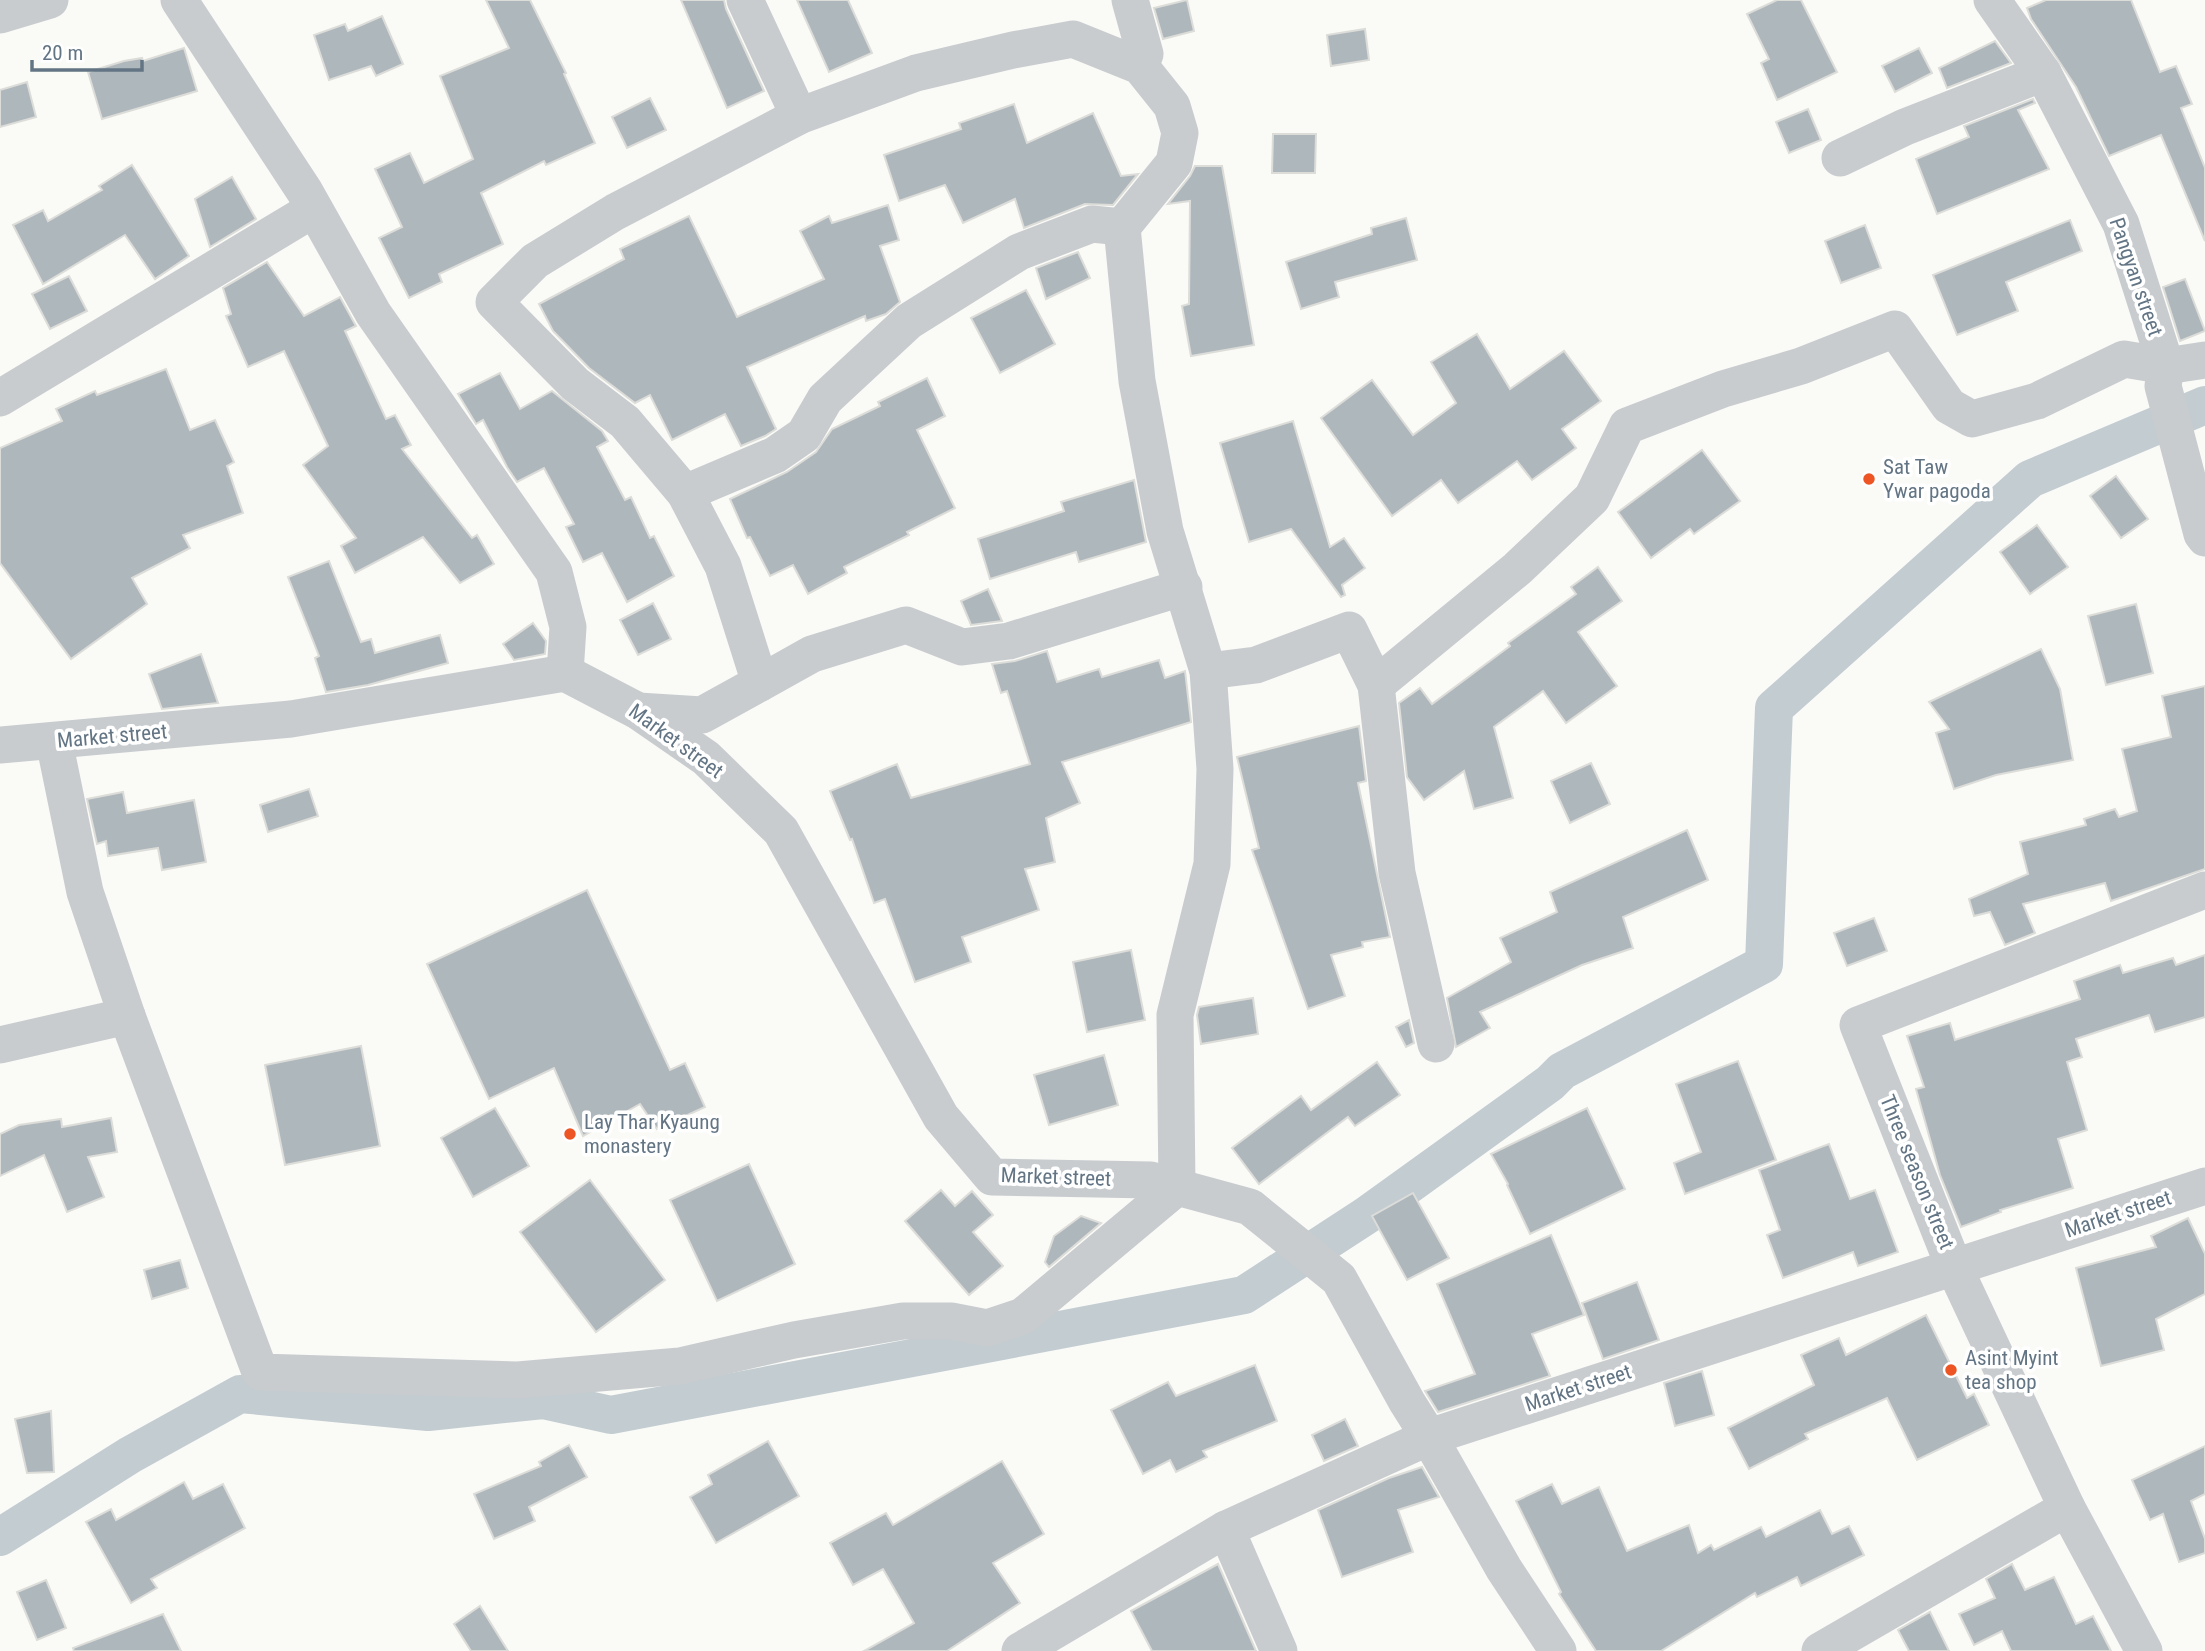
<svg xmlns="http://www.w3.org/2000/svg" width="2205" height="1651" font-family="'Roboto Condensed',sans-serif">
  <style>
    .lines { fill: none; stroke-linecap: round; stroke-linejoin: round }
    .canal { stroke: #c2ccd1; stroke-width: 38 }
    .building { fill: #aeb7bc; stroke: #dcdcd9; stroke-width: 2 }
    .minor { stroke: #c8cccf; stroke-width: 37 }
    .poi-dot { fill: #ed5624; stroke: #fff; stroke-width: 2.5 }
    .labels { text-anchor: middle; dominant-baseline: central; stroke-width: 7; stroke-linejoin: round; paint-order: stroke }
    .street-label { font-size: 21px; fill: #637584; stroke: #fff }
    .poi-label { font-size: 21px; fill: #637584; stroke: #fff; text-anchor: start }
  </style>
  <rect width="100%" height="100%" fill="#fafaf7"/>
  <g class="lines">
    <polyline class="canal" points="0,1537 130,1455 240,1394 428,1412 543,1400 611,1415 1244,1295 1367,1215 1550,1083 1562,1071 1764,964 1774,708 2030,479 2205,405"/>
  </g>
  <g class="building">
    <polygon points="486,0 530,0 566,73 564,74 595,143 546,165 544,161 481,193 503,244 439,274 442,282 409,298 379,238 402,227 375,169 410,153 424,183 473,159 440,76 509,48"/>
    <polygon points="681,0 724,0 726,9 764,91 727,108"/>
    <polygon points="797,0 848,0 872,53 829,72"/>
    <polygon points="1187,0 1194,31 1163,39 1154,8"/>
    <polygon points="1777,0 1801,0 1837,72 1777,100 1761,63 1769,59 1747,14"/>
    <polygon points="2046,0 2131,0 2160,72 2176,66 2192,104 2181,108 2205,168 2205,241 2161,135 2109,156 2076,87 2031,19 2027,8"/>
    <polygon points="382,16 403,64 376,76 371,66 329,80 314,35 345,24 348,31"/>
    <polygon points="1365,29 1369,60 1331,66 1327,35"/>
    <polygon points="1995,41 2011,63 1947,88 1939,68"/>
    <polygon points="184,48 197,91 102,119 88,72 124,61 142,58 143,61"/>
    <polygon points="1919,48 1932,73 1895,92 1882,66"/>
    <polygon points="27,82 36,117 0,127 0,90"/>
    <polygon points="650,98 666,130 627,148 612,117"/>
    <polygon points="2033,99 2035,103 2018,110 2049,169 1937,214 1916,159 1969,137 1964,126"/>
    <polygon points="1014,104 1027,143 1093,113 1121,176 1138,174 1113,205 1085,204 1024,228 1015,199 963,223 945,185 899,201 884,155 961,129 959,123"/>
    <polygon points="1808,109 1821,140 1789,153 1776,122"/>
    <polygon points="1273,134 1316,134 1315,173 1272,173"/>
    <polygon points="132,165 189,256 155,279 125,235 43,284 13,225 43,210 48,221 102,190 99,186"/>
    <polygon points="1195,166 1222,166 1254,345 1191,356 1182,306 1189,304 1190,201 1168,204 1190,176"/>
    <polygon points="232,177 256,219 210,247 195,199"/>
    <polygon points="888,205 899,240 880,246 900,302 886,314 866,321 865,316 747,367 776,429 765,436 741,446 725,414 672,440 650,395 635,403 589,368 553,331 539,304 624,259 620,249 689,216 737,317 824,279 800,231 829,216 832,223"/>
    <polygon points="1406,218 1417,260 1335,282 1339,297 1301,309 1286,262 1372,234 1371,228"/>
    <polygon points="2070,220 2082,251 2006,282 2018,311 1957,335 1933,275"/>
    <polygon points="1865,225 1881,268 1841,283 1825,241"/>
    <polygon points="1078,252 1090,278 1046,299 1036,268"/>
    <polygon points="267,262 304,316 340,297 356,326 345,331 386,419 395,415 411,445 402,449 472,538 477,535 494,564 460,583 423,537 355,573 341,546 356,538 303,465 328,446 284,351 248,367 226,316 231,314 223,288"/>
    <polygon points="69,276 87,311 50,329 32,294"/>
    <polygon points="2185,279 2205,331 2180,341 2163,287"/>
    <polygon points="1026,290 1055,344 1000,373 971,318"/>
    <polygon points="1477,334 1510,389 1564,351 1601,401 1562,429 1576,448 1532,480 1517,461 1458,503 1441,480 1392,516 1321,418 1372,380 1413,435 1456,403 1431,362"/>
    <polygon points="166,369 190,430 215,420 234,462 227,466 243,513 183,535 190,548 132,578 147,604 71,659 0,563 0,448 62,421 56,409 95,391 97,395"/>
    <polygon points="500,373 520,409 552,391 602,431 608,441 597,447 625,500 631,497 650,538 654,536 674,576 627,602 602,553 583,562 566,527 574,524 544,468 517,482 507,467 483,420 476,424 458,394"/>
    <polygon points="927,378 945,416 917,430 955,508 907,532 909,535 844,567 847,573 808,594 793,565 770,576 750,537 747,538 730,499 787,472 816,452 832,429 880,406 878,402"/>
    <polygon points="1293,421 1330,547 1344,538 1365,568 1342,585 1345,595 1341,597 1291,529 1249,542 1220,443"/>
    <polygon points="1702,450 1740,501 1694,534 1690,529 1651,558 1618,512"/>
    <polygon points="2116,476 2148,519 2121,538 2090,496"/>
    <polygon points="1134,480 1146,542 1079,562 1076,552 990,579 978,539 1064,511 1061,502"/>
    <polygon points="2037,525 2068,567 2030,594 2000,552"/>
    <polygon points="329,561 361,642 371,639 375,653 440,635 448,663 368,685 326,692 315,658 319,656 288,577"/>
    <polygon points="1598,567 1622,601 1578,632 1617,686 1566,723 1543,691 1494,727 1513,798 1474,809 1464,771 1424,800 1407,777 1399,703 1420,688 1432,704 1510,646 1508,643 1576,594 1571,587"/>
    <polygon points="988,589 1002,621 971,625 961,601"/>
    <polygon points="653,603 671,639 638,655 620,620"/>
    <polygon points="2136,604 2153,673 2106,685 2088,616"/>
    <polygon points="533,623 546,641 545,654 514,660 503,644"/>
    <polygon points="2041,649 2060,689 2073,760 1996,775 1954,789 1936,733 1949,729 1929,702"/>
    <polygon points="1047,651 1057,682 1099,669 1102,677 1159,660 1165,678 1185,671 1191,722 1062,762 1080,803 1046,818 1055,862 1025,869 1039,910 962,937 971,962 915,982 885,899 874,903 852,839 850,840 830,791 897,764 911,798 1030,764 1007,691 1001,693 992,664 1015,661"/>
    <polygon points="201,654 218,703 162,709 149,674"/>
    <polygon points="2205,686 2205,869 2111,901 2105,883 2023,904 2035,933 2005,945 1990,912 1974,916 1969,899 2028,874 2020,842 2086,825 2084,819 2115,809 2119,817 2137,811 2122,749 2171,737 2162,696"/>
    <polygon points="1359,726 1366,781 1358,783 1390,937 1362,942 1363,947 1331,955 1345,996 1308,1009 1252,850 1259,848 1237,757"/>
    <polygon points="1591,763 1610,804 1570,823 1551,781"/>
    <polygon points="309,789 318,816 268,832 260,805"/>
    <polygon points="123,792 127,813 194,800 206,862 162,870 158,848 108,856 106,841 97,844 87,799"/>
    <polygon points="1687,830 1708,880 1623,917 1633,948 1582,965 1480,1012 1490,1028 1456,1047 1447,998 1511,962 1500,938 1557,912 1550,892"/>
    <polygon points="587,890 670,1070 685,1063 705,1107 657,1129 640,1104 583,1136 554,1068 489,1099 427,964"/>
    <polygon points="1874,918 1887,951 1847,966 1834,933"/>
    <polygon points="1131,950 1145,1020 1087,1032 1073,962"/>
    <polygon points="2205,955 2205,1017 2155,1032 2149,1015 2076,1039 2082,1057 2067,1062 2087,1130 2058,1139 2073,1188 2000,1210 2001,1212 1961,1227 1940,1175 1916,1089 1924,1087 1907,1036 1950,1023 1955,1040 2080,999 2074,981 2120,965 2123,973 2173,958 2176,965"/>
    <polygon points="1253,998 1258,1034 1201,1044 1197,1015 1199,1007"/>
    <polygon points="1409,1020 1414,1043 1406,1047 1396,1027"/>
    <polygon points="361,1046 380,1146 285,1165 265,1065"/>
    <polygon points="1104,1055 1118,1105 1049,1125 1034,1075"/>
    <polygon points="1738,1061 1776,1160 1685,1194 1674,1163 1701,1152 1676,1084"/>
    <polygon points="1377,1062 1400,1095 1355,1126 1348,1117 1259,1184 1232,1148 1301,1096 1311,1110"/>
    <polygon points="495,1108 529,1166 473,1197 441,1138"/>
    <polygon points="1587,1108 1625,1189 1530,1234 1507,1185 1508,1184 1491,1154"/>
    <polygon points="111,1118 117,1152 88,1157 104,1197 67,1212 44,1155 0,1176 0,1134 19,1125 61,1119 62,1127"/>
    <polygon points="1829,1144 1850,1199 1875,1190 1898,1252 1858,1266 1853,1252 1783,1278 1767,1235 1780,1230 1759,1170"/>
    <polygon points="749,1164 795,1264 717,1301 670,1200"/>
    <polygon points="590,1180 665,1280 596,1332 520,1232"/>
    <polygon points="941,1190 955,1206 972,1191 993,1215 973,1232 1003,1266 969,1295 905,1221"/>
    <polygon points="1413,1193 1449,1258 1407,1280 1372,1216"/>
    <polygon points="1081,1216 1101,1223 1049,1267 1045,1262 1054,1236"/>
    <polygon points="2188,1218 2205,1254 2205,1294 2156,1319 2164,1350 2101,1366 2076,1268 2156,1247 2151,1236"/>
    <polygon points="1551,1235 1584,1315 1532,1334 1550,1376 1438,1412 1425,1391 1475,1374 1437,1284"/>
    <polygon points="180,1260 188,1288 152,1299 144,1270"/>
    <polygon points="1637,1282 1659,1340 1603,1359 1582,1303"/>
    <polygon points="1926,1315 1967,1398 1974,1394 1989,1425 1917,1460 1887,1398 1805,1434 1808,1439 1749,1469 1728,1428 1814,1385 1801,1355 1839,1338 1846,1355"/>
    <polygon points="1255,1365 1277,1421 1203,1451 1207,1457 1176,1472 1170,1460 1143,1474 1111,1410 1168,1382 1176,1396"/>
    <polygon points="1702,1371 1714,1415 1675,1426 1664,1383"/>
    <polygon points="51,1411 54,1472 27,1473 15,1419"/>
    <polygon points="1345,1419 1358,1446 1324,1461 1312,1435"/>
    <polygon points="768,1441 799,1496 716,1543 690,1497 712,1484 708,1475"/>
    <polygon points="569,1445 587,1477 529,1507 535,1521 494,1539 474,1494 541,1466 539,1462"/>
    <polygon points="2205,1446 2205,1494 2191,1501 2205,1539 2205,1553 2179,1562 2163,1514 2150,1520 2132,1480"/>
    <polygon points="1002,1461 1044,1534 993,1563 1020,1603 947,1651 864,1651 914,1623 883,1569 853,1585 830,1543 886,1513 893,1525"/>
    <polygon points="1422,1467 1439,1497 1398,1510 1413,1552 1342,1577 1318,1510 1389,1478"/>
    <polygon points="184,1482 193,1499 223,1484 245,1528 151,1579 157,1588 131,1603 86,1522 111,1509 116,1520"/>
    <polygon points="1552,1484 1562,1504 1599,1487 1627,1551 1689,1525 1698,1553 1711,1545 1714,1550 1761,1527 1766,1537 1820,1510 1832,1534 1849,1526 1864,1555 1801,1586 1797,1577 1757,1597 1755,1593 1661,1651 1596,1651 1559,1594 1561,1592 1516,1501"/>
    <polygon points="1218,1564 1256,1651 1152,1651 1131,1611"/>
    <polygon points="2012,1564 2025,1590 2054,1577 2076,1624 2093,1616 2111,1651 2011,1651 2002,1631 1974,1645 1959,1614 1995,1598 1986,1579"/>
    <polygon points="46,1580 66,1628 37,1640 17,1592"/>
    <polygon points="480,1606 508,1651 471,1651 454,1624"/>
    <polygon points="1930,1612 1949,1651 1909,1651 1898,1630"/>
    <polygon points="163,1614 181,1651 74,1651 73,1648"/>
  </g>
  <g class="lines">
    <g class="minor">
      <polyline points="179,0 305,192 373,313 554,572 568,627 565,673"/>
      <polyline points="745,0 799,116"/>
      <polyline points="1130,0 1145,54 1140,66"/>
      <polyline points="1992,0 2043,73 2121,224 2166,366 2163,386 2202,534 2205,538"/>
      <polyline points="0,15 50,0"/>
      <polyline points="1840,158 1905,127 2043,73"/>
      <polyline points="0,398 314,209"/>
      <polyline points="685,493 775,455 804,435 825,399 909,321 1019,252 1092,224 1122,227"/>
      <polyline points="1208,671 1256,665 1349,630 1376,685 1517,569 1592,498 1627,426 1723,389 1801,366 1895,329 1949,406 1972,419 2037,401 2124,359 2166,366 2205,360"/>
      <polyline points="760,683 812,654 906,625 962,647 1009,641 1184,587"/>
      <polyline points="1376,685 1397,873 1436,1044"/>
      <polyline points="0,745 291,719 565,673 638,711 706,758 781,831 941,1117 992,1177 1151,1180 1250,1207 1339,1279 1407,1402 1429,1437 2205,1186"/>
      <polyline points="127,1016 260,1372 518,1380 680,1366 794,1340 903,1321 951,1321 987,1328 1023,1316 1177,1187 1175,1015 1212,864 1215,769 1208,671 1165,531 1137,381 1122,227 1174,163 1180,133 1172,106 1140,66 1073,39 1013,50 916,73 799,116 615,212 535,261 494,302 575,384 625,422 685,493 723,566 760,683 702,715 638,711"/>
      <polyline points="0,1045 127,1016 85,892 54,741"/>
      <polyline points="1226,1529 1279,1651"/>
      <polyline points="1020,1651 1226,1529 1429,1437 1504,1569 1558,1651"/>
      <polyline points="1820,1651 2067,1508"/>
      <polyline points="2144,1651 2067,1508 1954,1267 1858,1025 2205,890"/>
    </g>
  </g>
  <g class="poi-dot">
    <circle cx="1869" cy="479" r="7"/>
    <circle cx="570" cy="1134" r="7"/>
    <circle cx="1951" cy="1370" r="7"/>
  </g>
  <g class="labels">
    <g class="street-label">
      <text transform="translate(2136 277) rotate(71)">Pangyan street</text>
      <text transform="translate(112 736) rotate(-5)">Market street</text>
      <text transform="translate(676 741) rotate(36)">Market street</text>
      <text transform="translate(1917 1172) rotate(68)">Three season street</text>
      <text transform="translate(1056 1177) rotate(2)">Market street</text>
      <text transform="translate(2118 1214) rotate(-18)">Market street</text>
      <text transform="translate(1578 1388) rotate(-18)">Market street</text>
    </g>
    <g class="poi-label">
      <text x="1883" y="467">Sat Taw<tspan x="1883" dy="24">Ywar pagoda</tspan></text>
      <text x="584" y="1122">Lay Thar Kyaung<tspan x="584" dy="24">monastery</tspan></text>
      <text x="1965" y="1358">Asint Myint<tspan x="1965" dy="24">tea shop</tspan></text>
    </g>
  </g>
  <path d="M32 60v10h110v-10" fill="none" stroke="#637584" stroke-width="3.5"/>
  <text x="42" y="60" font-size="21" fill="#637584" stroke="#ffffff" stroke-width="5" paint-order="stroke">20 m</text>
</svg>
